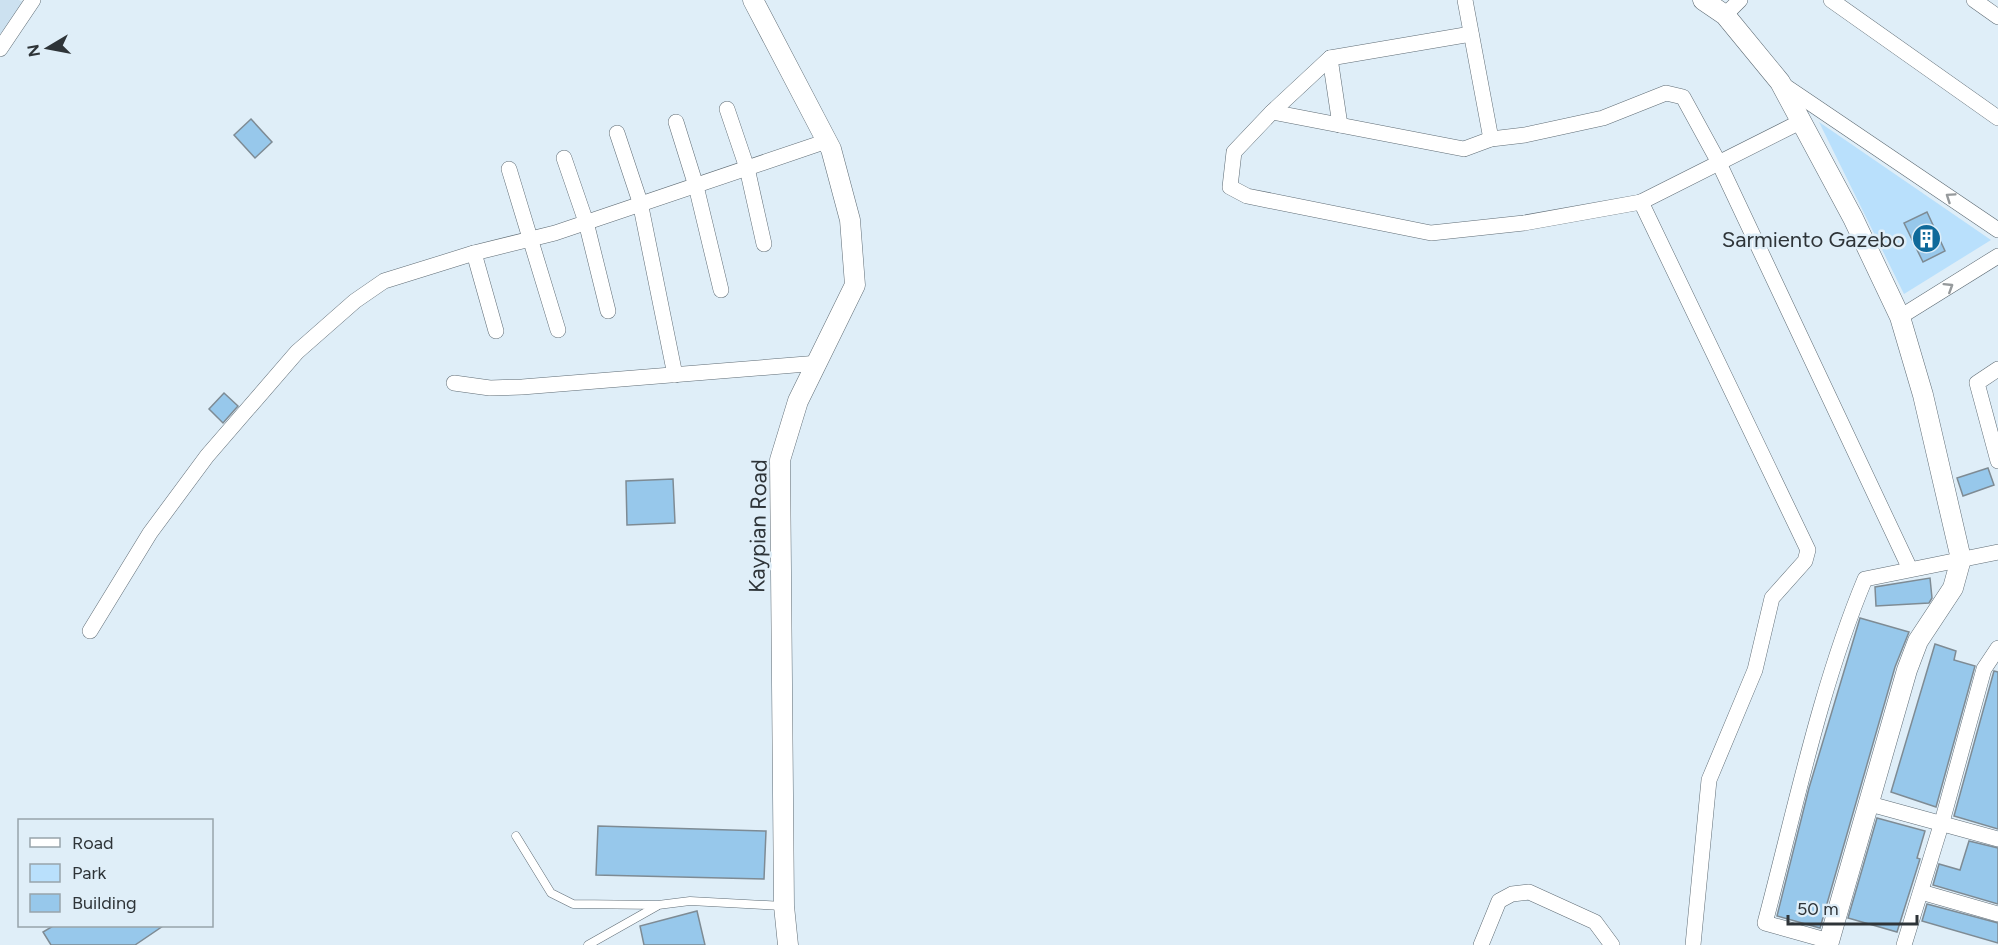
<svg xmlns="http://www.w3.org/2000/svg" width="1998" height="945" font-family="Figtree,sans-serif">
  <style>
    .built { fill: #cce1f0 }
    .green { fill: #b9e0fc }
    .building { fill: #97c8eb; stroke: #7e8b94; stroke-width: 1.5 }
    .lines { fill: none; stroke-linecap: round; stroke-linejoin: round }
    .lane-casing { stroke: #5f6c75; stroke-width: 9 }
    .street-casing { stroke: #5f6c75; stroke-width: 16 }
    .secondary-casing { stroke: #5f6c75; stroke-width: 21 }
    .lane { stroke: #fff; stroke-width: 8 }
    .street { stroke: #fff; stroke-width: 15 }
    .secondary { stroke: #fff; stroke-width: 20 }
    .oneway { stroke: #969a9c }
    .labels { text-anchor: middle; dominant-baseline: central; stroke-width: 5; stroke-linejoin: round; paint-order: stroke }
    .poi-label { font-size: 22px; fill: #2e3438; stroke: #dfeef8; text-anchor: end }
    .street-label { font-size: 22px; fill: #2e3438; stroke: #dfeef8 }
  </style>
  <rect width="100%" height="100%" fill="#dfeef8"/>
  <polygon class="built" points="0,0 19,0 27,5 0,34"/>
  <polygon class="green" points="1819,122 1991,240 1904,294"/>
  <g class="building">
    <polygon points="251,119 272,142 255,158 234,135"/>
    <polygon points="1927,212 1945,251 1923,262 1904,223"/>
    <polygon points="224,393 238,406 223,423 209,409"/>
    <polygon points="1988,468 1994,485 1963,496 1957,478"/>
    <polygon points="673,479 675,523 627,525 626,481"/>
    <polygon points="1930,578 1932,598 1929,603 1876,606 1875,587"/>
    <polygon points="1860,618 1909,632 1895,667 1820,928 1777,916 1809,788"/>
    <polygon points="1935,644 1956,651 1954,660 1975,666 1936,807 1891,792"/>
    <polygon points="1994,671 1998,672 1998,829 1954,816"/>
    <polygon points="1877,818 1925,831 1917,858 1920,859 1897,932 1848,918"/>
    <polygon points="598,826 766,831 764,879 596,875"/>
    <polygon points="1969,841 1998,848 1998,904 1933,885 1939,864 1960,870"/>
    <polygon points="1927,904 1998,923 1998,943 1922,921"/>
    <polygon points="697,911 705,945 644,945 640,926"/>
    <polygon points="53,926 163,926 135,945 51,945 43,932"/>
  </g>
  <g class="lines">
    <defs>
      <g id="lane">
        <polyline points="516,836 551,893 573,904 658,905 690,901 783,906"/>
        <polyline points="588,945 657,906"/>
      </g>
      <g id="street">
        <polyline points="1465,0 1491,139"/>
        <polyline points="1831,0 1998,118"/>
        <polyline points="1974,0 1998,17"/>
        <polyline points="1725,15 1740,0"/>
        <polyline points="1471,34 1330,58 1272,112 1234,152 1230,187 1247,196 1431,233 1524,223 1641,202"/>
        <polyline points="0,49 33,0"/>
        <polyline points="1330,58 1340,125"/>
        <polyline points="1782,84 1998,230"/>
        <polyline points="727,109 747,168 764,244"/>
        <polyline points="1272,112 1464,149 1491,139 1525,135 1603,118 1666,93 1683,97 1718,161 1910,569"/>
        <polyline points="676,122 696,186 721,290"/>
        <polyline points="617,133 640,202 675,375"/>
        <polyline points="564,158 586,222 608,311"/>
        <polyline points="509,169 558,330"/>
        <polyline points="474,253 496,331"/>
        <polyline points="1900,317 1998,256"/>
        <polyline points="1998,369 1977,383 1998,461"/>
        <polyline points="454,383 490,388 522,387 819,363"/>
        <polyline points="90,631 150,533 207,456 297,352 355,301 384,281 474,253 555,233 827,141"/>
        <polyline points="1870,804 1998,839"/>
        <polyline points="1921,892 1998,914"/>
        <path d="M 1829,941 L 1765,923 C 1795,810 1820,687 1865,579 L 1998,552"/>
        <polyline points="1481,945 1499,901 1512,894 1529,892 1595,922 1612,945"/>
        <polyline points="1693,945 1709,780 1755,670 1772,598 1805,561 1808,550 1641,202 1802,121"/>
        <polyline points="1904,945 1942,822 1984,669 1998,648"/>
      </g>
      <g id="secondary">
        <polyline points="753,0 831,149 850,220 855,285 798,401 780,460 784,906 788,945"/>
        <polyline points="1703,0 1725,15 1780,82 1853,218 1900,317 1923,395 1961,559 1953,588 1918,641 1907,670 1828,945"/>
      </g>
    </defs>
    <use href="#lane" class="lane-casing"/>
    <use href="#street" class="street-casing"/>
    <use href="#secondary" class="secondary-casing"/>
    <use href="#lane" class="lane"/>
    <use href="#street" class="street"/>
    <use href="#secondary" class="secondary"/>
  </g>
  <defs><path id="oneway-chevron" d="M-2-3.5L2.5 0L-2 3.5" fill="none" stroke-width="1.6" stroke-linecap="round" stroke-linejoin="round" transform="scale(1.5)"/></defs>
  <g class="oneway">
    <use href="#oneway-chevron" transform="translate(1950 197) rotate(-146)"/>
    <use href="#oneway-chevron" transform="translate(1949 287) rotate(-32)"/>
  </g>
  <defs>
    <symbol id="building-disc" viewBox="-11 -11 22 22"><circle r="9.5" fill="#106a9a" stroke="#dfeef8"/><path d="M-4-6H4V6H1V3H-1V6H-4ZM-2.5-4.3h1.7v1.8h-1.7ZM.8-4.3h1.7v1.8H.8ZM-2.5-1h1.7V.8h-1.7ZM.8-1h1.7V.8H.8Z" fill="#fff"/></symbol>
  </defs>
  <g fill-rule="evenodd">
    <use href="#building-disc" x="1910" y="222" width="33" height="33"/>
  </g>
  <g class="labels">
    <g class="poi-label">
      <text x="1905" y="239">Sarmiento Gazebo</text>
    </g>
    <g class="street-label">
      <text transform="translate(758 526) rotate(-89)">Kaypian Road</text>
    </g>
  </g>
  <rect x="18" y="819" width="195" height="108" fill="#dfeef8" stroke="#98a4ab" stroke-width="1.5"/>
  <rect x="30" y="838" width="30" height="9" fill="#ffffff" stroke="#98a4ab" stroke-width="1.5"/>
  <text x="72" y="849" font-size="18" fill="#2e3438">Road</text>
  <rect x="30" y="864" width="30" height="18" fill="#b9e0fc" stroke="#98a4ab" stroke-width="1.5"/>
  <text x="72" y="879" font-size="18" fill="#2e3438">Park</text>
  <rect x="30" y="894" width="30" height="18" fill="#97c8eb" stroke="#98a4ab" stroke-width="1.5"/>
  <text x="72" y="909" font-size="18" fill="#2e3438">Building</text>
  <g transform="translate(48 48) rotate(260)" stroke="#dfeef8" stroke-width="4.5" paint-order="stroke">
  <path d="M0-4.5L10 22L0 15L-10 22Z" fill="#2e3438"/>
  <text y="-9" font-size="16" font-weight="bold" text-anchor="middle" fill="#2e3438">N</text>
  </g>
  <path d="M1788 915v9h129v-9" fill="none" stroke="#2e3438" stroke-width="3"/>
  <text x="1797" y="915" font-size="18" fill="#2e3438" stroke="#dfeef8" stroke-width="4.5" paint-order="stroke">50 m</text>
</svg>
